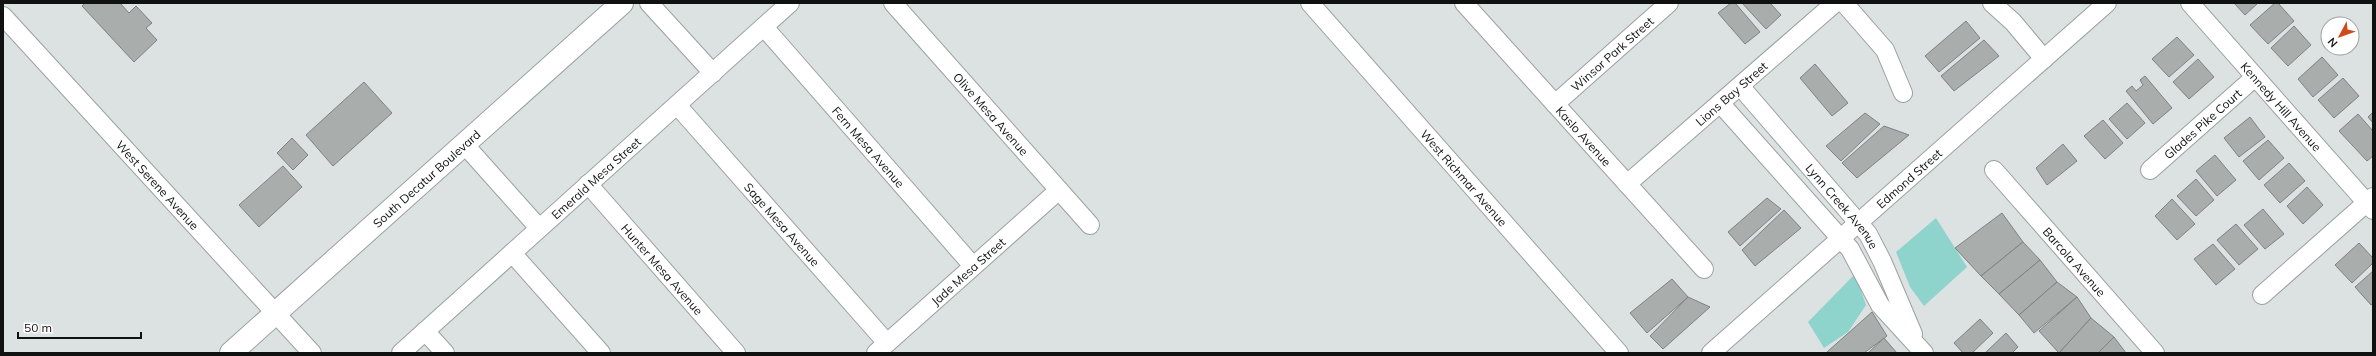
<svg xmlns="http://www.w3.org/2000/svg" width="2376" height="356" font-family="Mulish,sans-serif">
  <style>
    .green { fill: #8fd4cc }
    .building { fill: #a9aead; stroke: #7d8282 }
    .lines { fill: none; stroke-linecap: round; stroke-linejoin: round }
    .minor-casing { stroke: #9ba0a0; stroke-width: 20 }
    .major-casing { stroke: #9ba0a0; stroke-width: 24 }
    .minor { stroke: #fff; stroke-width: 18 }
    .major { stroke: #fff; stroke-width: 22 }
    .labels { text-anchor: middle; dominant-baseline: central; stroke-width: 3; stroke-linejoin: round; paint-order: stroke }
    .street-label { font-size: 12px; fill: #101212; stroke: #fff }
  </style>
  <rect width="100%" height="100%" fill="#dce2e1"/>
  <g class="green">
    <polygon points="1936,218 1967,267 1924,306 1910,287 1896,252"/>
    <polygon points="1855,274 1866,305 1848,332 1824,348 1808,322"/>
  </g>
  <g class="building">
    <polygon points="85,3 120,3 129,13 136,6 152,23 146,28 157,40 134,62 82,6"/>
    <polygon points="1731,3 1735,3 1760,32 1745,44 1718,13"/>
    <polygon points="1742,3 1770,3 1781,15 1766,29"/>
    <polygon points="2234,3 2258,3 2245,15"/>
    <polygon points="2275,3 2278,3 2294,21 2268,44 2250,25"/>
    <polygon points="1966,21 1980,38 1939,72 1925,56"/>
    <polygon points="2294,26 2311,45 2288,66 2271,48"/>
    <polygon points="2177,37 2194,55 2169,77 2152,59"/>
    <polygon points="1984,40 1999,56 1954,91 1941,76"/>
    <polygon points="2322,57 2338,75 2313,97 2298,79"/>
    <polygon points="2198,59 2214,77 2189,99 2173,82"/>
    <polygon points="1815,64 1848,103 1832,116 1800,78"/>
    <polygon points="2145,76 2172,108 2153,124 2126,91 2132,86 2136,91 2143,85 2140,80"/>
    <polygon points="2343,78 2359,96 2334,118 2318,100"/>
    <polygon points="364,82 392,113 333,166 306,135"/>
    <polygon points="2127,103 2145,123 2127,139 2109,119"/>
    <polygon points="2373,112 2373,123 2368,117"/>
    <polygon points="1865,113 1880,124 1841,161 1826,146"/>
    <polygon points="2358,114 2373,131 2373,156 2367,161 2339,131"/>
    <polygon points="2250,117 2265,137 2239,157 2224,138"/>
    <polygon points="2103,120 2123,143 2105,159 2084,136"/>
    <polygon points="1884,126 1909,135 1857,178 1842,163"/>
    <polygon points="292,138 308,155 293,170 277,153"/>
    <polygon points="2268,140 2284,158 2259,180 2243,161"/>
    <polygon points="2063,144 2077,161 2047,185 2036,168"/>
    <polygon points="2215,155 2236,180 2217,196 2196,171"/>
    <polygon points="2289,163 2305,181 2280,203 2264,185"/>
    <polygon points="283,166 302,187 259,227 239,205"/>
    <polygon points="2196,179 2214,200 2196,216 2177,196"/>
    <polygon points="2307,187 2323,205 2303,224 2287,206"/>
    <polygon points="1767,198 1781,209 1740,246 1728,232"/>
    <polygon points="2172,199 2195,224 2177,240 2155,216"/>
    <polygon points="2263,209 2284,234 2265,249 2244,225"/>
    <polygon points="1784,210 1801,228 1755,266 1742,250"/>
    <polygon points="2002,213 2023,242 1981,276 1955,248"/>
    <polygon points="2236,224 2258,249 2239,265 2217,240"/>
    <polygon points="2023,242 2040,260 1999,294 1981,276"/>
    <polygon points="2359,243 2373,258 2373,263 2352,283 2335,265"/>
    <polygon points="2213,244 2235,269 2216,285 2194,259"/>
    <polygon points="2040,260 2057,282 2019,315 1999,294"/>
    <polygon points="2373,271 2373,304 2371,305 2355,287"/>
    <polygon points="1672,279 1688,297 1647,333 1630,313"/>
    <polygon points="2057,282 2077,297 2034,333 2019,315"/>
    <polygon points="1688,297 1710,307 1663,349 1650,336"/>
    <polygon points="2077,297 2091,318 2059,353 2039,331"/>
    <polygon points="1872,312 1887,336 1864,353 1828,353 1827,352"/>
    <polygon points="2091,318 2114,337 2098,353 2059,353"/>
    <polygon points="1980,319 1993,333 1972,353 1963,353 1954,343"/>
    <polygon points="2006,333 2018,347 2012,353 1985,353"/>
    <polygon points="2114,337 2126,353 2098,353"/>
    <polygon points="1884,338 1897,353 1868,353"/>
  </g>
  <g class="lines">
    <defs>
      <g id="minor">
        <polyline points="649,3 713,73"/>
        <path id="s1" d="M 893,3 L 1090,225"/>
        <path id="s2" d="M 1310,3 L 1619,353"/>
        <path id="s3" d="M 1464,3 L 1704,269"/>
        <polyline points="1844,3 1885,50 1903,93"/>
        <polyline points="1992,3 2013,22 2044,59"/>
        <path id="s4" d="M 2190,3 L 2373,210"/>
        <path id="s5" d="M 3,16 L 312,353"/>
        <path id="s6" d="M 764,27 L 973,266"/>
        <path id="s7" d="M 1740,86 L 1868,234 L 1882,261 L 1913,334"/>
        <polyline points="1720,103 1850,249 1880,305 1924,353"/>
        <path id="s8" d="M 1555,104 L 1669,3"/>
        <path id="s9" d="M 677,105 L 887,343"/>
        <polyline points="464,144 539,228"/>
        <path id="s10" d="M 1994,170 L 2155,353"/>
        <path id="s11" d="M 2150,170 L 2255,77"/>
        <path id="s12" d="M 588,184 L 736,353"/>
        <path id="s13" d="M 1627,184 L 1835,3"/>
        <polyline points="512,253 601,353"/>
        <polyline points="2262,295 2373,197"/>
        <polyline points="425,331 445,353"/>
        <path id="s14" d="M 401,353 L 790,3"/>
        <path id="s15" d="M 876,353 L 1059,190"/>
        <path id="s16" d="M 1711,353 L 2107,3"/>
      </g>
      <g id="major">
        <path id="s17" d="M 231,353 L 622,3"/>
      </g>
    </defs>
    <use href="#minor" class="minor-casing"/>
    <use href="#major" class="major-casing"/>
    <use href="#minor" class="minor"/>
    <use href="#major" class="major"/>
  </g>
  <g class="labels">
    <g class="street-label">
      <text stroke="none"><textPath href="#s8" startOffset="76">Winsor Park Street</textPath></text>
      <text stroke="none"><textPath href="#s13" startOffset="138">Lions Bay Street</textPath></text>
      <text stroke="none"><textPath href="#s4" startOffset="138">Kennedy Hill Avenue</textPath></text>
      <text stroke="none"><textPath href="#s1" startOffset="148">Olive Mesa Avenue</textPath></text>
      <text stroke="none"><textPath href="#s11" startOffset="70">Glades Pike Court</textPath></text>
      <text stroke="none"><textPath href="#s3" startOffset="179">Kaslo Avenue</textPath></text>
      <text stroke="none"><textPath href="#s6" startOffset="159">Fern Mesa Avenue</textPath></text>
      <text stroke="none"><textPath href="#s17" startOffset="262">South Decatur Boulevard</textPath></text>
      <text stroke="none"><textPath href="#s14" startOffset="262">Emerald Mesa Street</textPath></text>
      <text stroke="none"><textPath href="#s2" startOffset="233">West Richmar Avenue</textPath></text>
      <text stroke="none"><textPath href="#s16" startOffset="264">Edmond Street</textPath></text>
      <text stroke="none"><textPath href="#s5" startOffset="229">West Serene Avenue</textPath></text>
      <text stroke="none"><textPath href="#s7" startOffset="158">Lynn Creek Avenue</textPath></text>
      <text stroke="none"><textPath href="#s9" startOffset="159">Sage Mesa Avenue</textPath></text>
      <text stroke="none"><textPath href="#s10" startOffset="122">Barcola Avenue</textPath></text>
      <text stroke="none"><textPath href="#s12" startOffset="113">Hunter Mesa Avenue</textPath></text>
      <text stroke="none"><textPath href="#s15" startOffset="123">Jade Mesa Street</textPath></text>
    </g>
  </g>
  <rect width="2376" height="356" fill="none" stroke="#101212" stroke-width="8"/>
  <g transform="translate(2340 36) rotate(229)"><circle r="19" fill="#ffffff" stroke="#9fa0a0"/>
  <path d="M0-3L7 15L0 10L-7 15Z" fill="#d14a1b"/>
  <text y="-6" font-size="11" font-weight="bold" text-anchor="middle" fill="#101212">N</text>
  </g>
  <path d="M18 332v6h123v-6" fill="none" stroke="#101212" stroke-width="2"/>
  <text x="24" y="332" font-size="12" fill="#101212" stroke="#ffffff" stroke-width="3" paint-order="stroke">50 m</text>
</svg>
